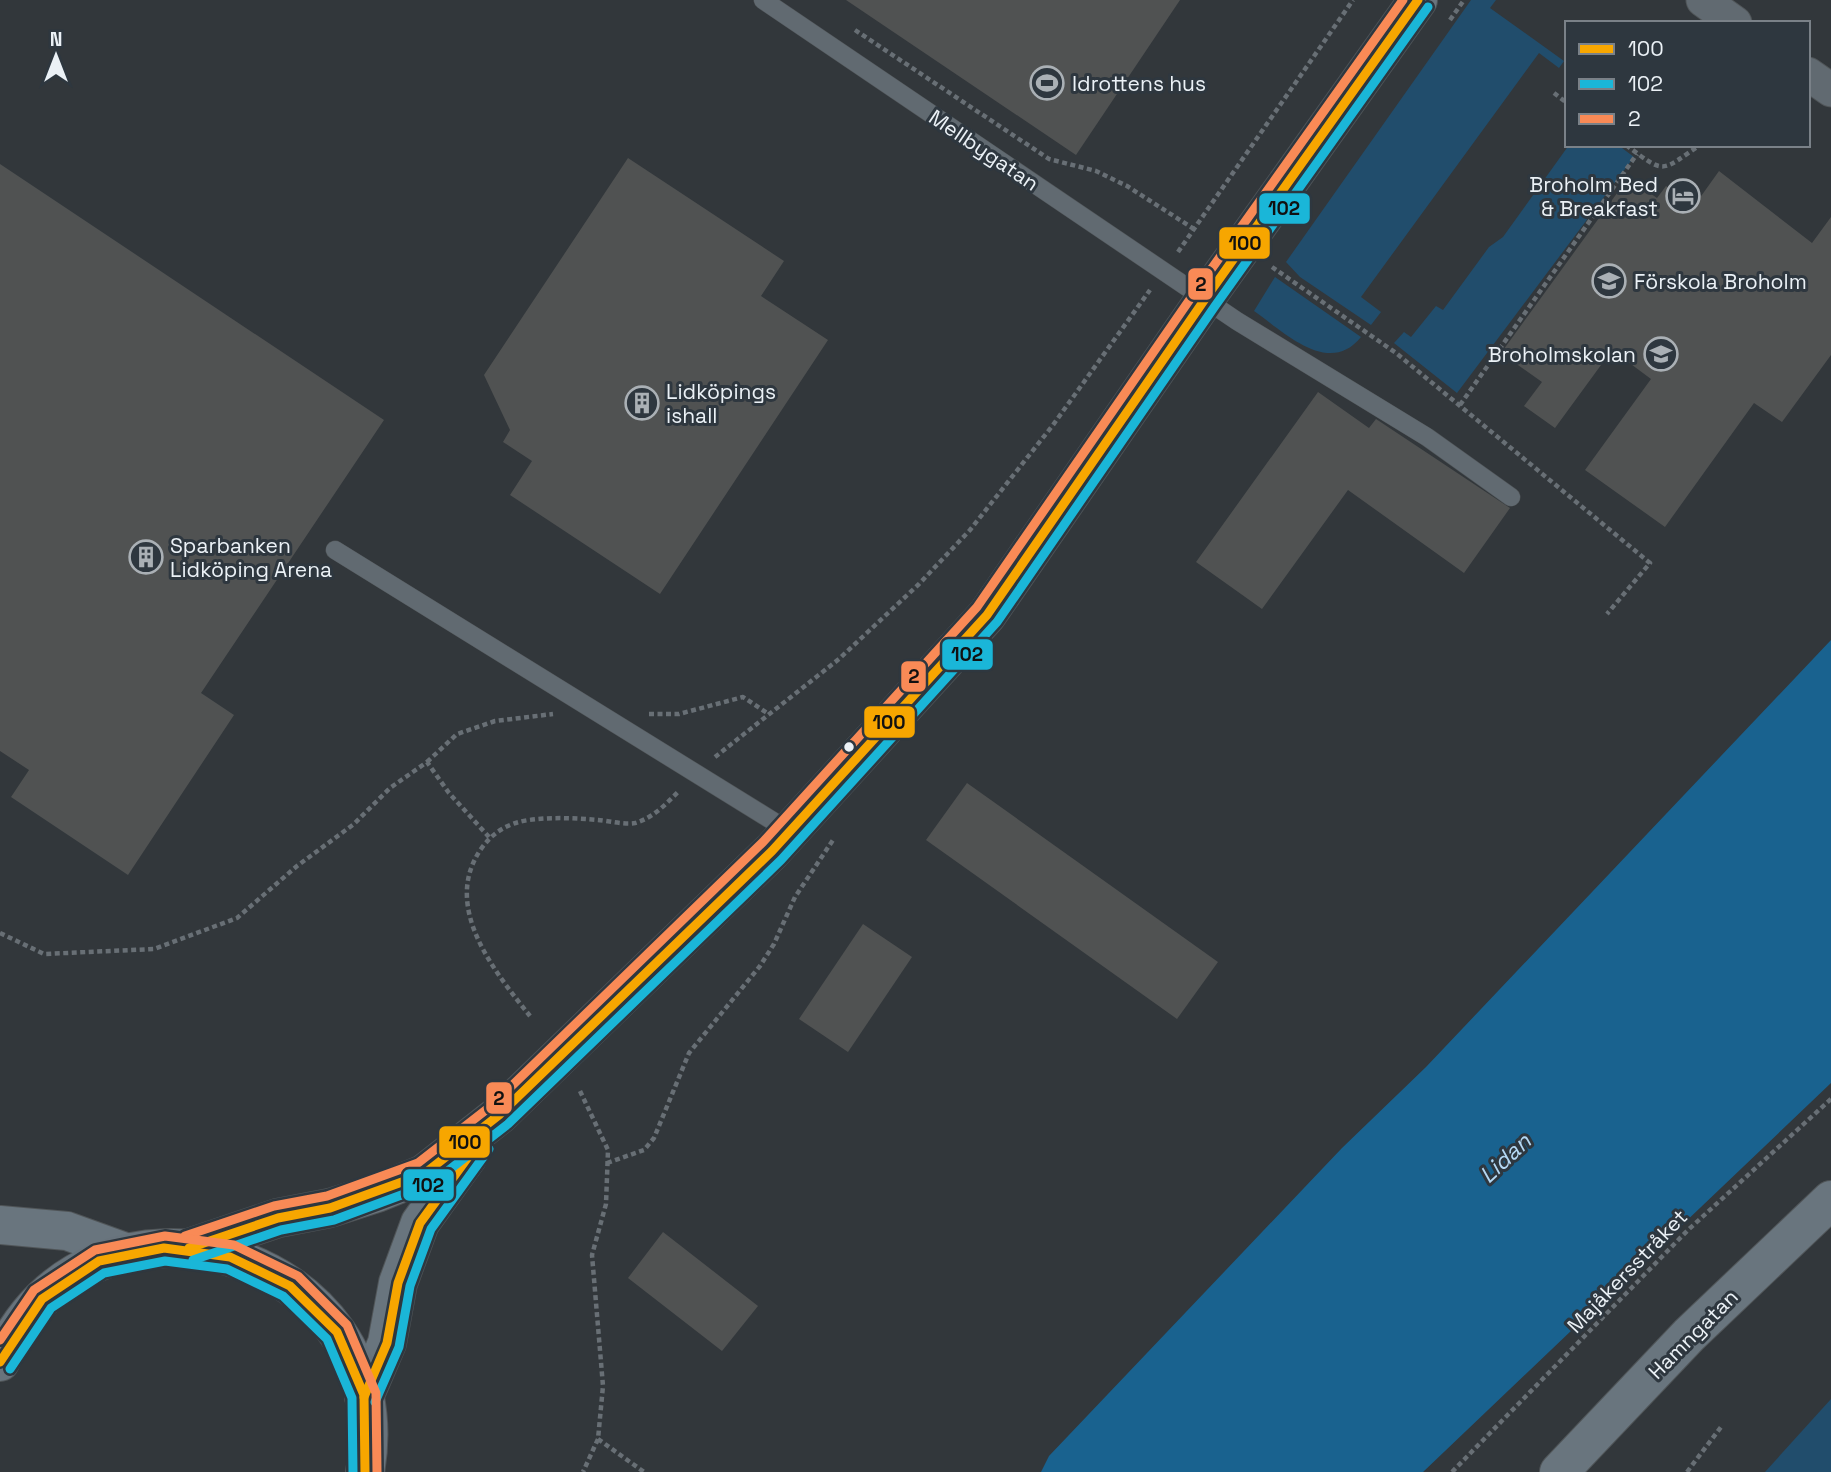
<svg xmlns="http://www.w3.org/2000/svg" width="1831" height="1472" font-family="'Space Grotesk',sans-serif">
  <style>
    .green { fill: #214d6c }
    .water { fill: #19628f }
    .building { fill: #505252 }
    .lines { fill: none; stroke-linecap: round; stroke-linejoin: round }
    .lane-casing { stroke: #505558; stroke-width: 19 }
    .street-casing { stroke: #505558; stroke-width: 35 }
    .secondary-casing { stroke: #505558; stroke-width: 40 }
    .primary-casing { stroke: #505558; stroke-width: 40 }
    .path { stroke: #686f75; stroke-width: 4.5; stroke-dasharray: 5 3.5; stroke-linecap: butt }
    .lane { stroke: #616a71; stroke-width: 18 }
    .street { stroke: #616a71; stroke-width: 33 }
    .secondary { stroke: #69757e; stroke-width: 38 }
    .primary { stroke: #68737c; stroke-width: 38 }
    .bus-1-casing { stroke: #2e373f; stroke-width: 14 }
    .bus-2-casing { stroke: #2e373f; stroke-width: 14 }
    .bus-3-casing { stroke: #2e373f; stroke-width: 14 }
    .bus-1 { stroke: #f7a600; stroke-width: 9 }
    .bus-2 { stroke: #1ab6d8; stroke-width: 9 }
    .bus-3 { stroke: #f98a56; stroke-width: 9 }
    .bus-dot { fill: #ebf1f6; stroke: #2e373f; stroke-width: 2.5 }
    .labels { text-anchor: middle; dominant-baseline: central; stroke-width: 6; stroke-linejoin: round; paint-order: stroke }
    .poi-label { font-size: 21px; fill: #ebf1f6; stroke: #2e373f; text-anchor: start }
    .street-label { font-size: 21px; fill: #ebf1f6; stroke: #2e373f }
    .water-label { font-size: 23px; font-style: italic; fill: #b4d8f4; stroke: #2e373f }
    .line-badge { stroke: #2e373f; stroke-width: 2.5 }
    .pale-badge-label { font-size: 19px; text-anchor: middle; font-weight: bold; fill: #111 }
  </style>
  <rect width="100%" height="100%" fill="#32373b"/>
  <g class="green">
    <polygon points="1471,0 1496,0 1490,8 1564,61 1559,68 1539,53 1361,297 1381,312 1371,325 1300,277 1286,262"/>
    <polygon points="1569,145 1618,145 1634,157 1457,393 1394,343 1404,332 1411,337 1436,306 1443,310 1489,247 1503,237"/>
    <path d="M 1275,277 L 1361,337 C 1329,377 1284,332 1254,311 Z"/>
    <polygon points="1831,1399 1831,1472 1765,1472"/>
  </g>
  <polygon class="water" points="1831,640 1831,1083 1423,1472 1041,1472 1049,1456 1342,1148 1426,1067"/>
  <g class="building">
    <polygon points="846,0 1180,0 1076,155"/>
    <polygon points="628,158 784,261 761,296 828,340 660,594 510,495 532,461 503,442 510,430 484,375"/>
    <polygon points="0,164 384,420 201,693 234,715 128,875 11,797 29,770 0,751"/>
    <polygon points="1719,171 1812,243 1831,217 1831,355 1782,422 1754,403 1665,527 1585,470 1651,379 1612,350 1555,428 1524,406 1542,382 1501,353 1628,178 1657,198 1666,186 1694,206"/>
    <polygon points="1318,392 1369,428 1376,419 1510,508 1464,573 1348,490 1262,609 1196,562"/>
    <polygon points="967,783 1218,962 1177,1019 926,840"/>
    <polygon points="863,924 912,957 848,1052 799,1019"/>
    <polygon points="663,1232 758,1306 722,1351 628,1278"/>
  </g>
  <g class="lines">
    <defs>
      <g id="lane">
        <polyline points="763,0 1237,321 1427,437 1511,497"/>
        <polyline points="335,550 789,831"/>
      </g>
      <g id="street">
        <polyline points="1703,0 1735,23"/>
        <polyline points="1808,74 1831,90"/>
      </g>
      <g id="secondary">
        <polyline points="0,1225 67,1231 128,1253"/>
        <polyline points="189,1248 278,1218 330,1208 377,1193 424,1174 499,1115 772,851 987,615 1205,299 1418,0"/>
        <polyline points="364,1397 387,1343 398,1283 420,1223 468,1156"/>
        <polyline points="1559,1472 1689,1335 1831,1200"/>
      </g>
      <path id="primary" d="M 0,1362 C 87,1157 405,1250 365,1472"/>
    </defs>
    <use href="#lane" class="lane-casing"/>
    <use href="#street" class="street-casing"/>
    <use href="#secondary" class="secondary-casing"/>
    <use href="#primary" class="primary-casing"/>
    <g class="path">
      <polyline points="1450,20 1464,0"/>
      <polyline points="855,30 1049,159 1096,171 1127,186 1194,229"/>
      <polyline points="1554,93 1567,103"/>
      <path d="M 1626,145 C 1666,175 1660,172 1700,145"/>
      <polyline points="1178,252 1353,0"/>
      <polyline points="1272,267 1396,353 1650,563 1607,614"/>
      <polyline points="1460,405 1637,154"/>
      <polyline points="649,714 679,714 743,697 767,713"/>
      <polyline points="715,757 839,659 919,584 970,530 1053,425 1150,290"/>
      <polyline points="427,762 457,734 495,721 553,714"/>
      <polyline points="0,933 44,954 154,949 237,918 297,866 354,824 390,788 427,762 449,793 489,837"/>
      <path d="M 530,1016 C 495,972 441,907 481,849 C 493,832 508,823 529,820 C 552,817 575,818 598,820 C 609,821 625,825 635,823 C 653,818 666,804 678,792"/>
      <polyline points="580,1091 608,1150 606,1204 592,1255 603,1386 598,1439 583,1472"/>
      <polyline points="607,1163 644,1150 654,1138 689,1053 760,966 774,944 795,897 833,840"/>
      <polyline points="598,1439 644,1472"/>
      <polyline points="1452,1472 1688,1230 1831,1099"/>
      <polyline points="1687,1472 1721,1427"/>
    </g>
    <use href="#lane" class="lane"/>
    <use href="#street" class="street"/>
    <use href="#secondary" class="secondary"/>
    <use href="#primary" class="primary"/>
    <defs>
      <g id="bus-1">
        <polyline points="189,1248 278,1218 330,1208 424,1174 499,1115 772,851 987,615 1205,299 1418,0"/>
        <polyline points="0,1362 42,1299 99,1261 164,1248 230,1257 290,1286 337,1332 364,1395 365,1472"/>
        <polyline points="364,1397 387,1343 398,1283 420,1223 479,1142"/>
      </g>
      <g id="bus-2">
        <polyline points="193,1260 281,1230 334,1220 431,1184 508,1124 781,860 997,622 1215,306 1428,7"/>
        <polyline points="10,1369 51,1308 104,1273 165,1261 227,1269 283,1296 327,1339 352,1398 353,1472"/>
        <polyline points="375,1402 399,1347 410,1286 431,1229 489,1149"/>
      </g>
      <g id="bus-3">
        <polyline points="185,1236 274,1206 327,1196 418,1163 491,1106 763,842 977,607 1195,292 1403,0"/>
        <polyline points="0,1340 34,1290 95,1250 165,1236 234,1245 298,1276 347,1325 376,1393 377,1472"/>
      </g>
    </defs>
    <use href="#bus-1" class="bus-1-casing"/>
    <use href="#bus-2" class="bus-2-casing"/>
    <use href="#bus-3" class="bus-3-casing"/>
    <use href="#bus-1" class="bus-1"/>
    <use href="#bus-2" class="bus-2"/>
    <use href="#bus-3" class="bus-3"/>
  </g>
  <defs>
    <symbol id="stadium-ring" viewBox="-11 -11 22 22"><circle r="9.5" fill="#2e373f" stroke="#aab0b5" stroke-width="1.5"/><path d="M0-5a6.5 5 0 1 0 0 10a6.5 5 0 1 0 0-10ZM-3.5-1.8h7v3.6h-7Z" fill="#aab0b5"/></symbol>
    <symbol id="hotel-ring" viewBox="-11 -11 22 22"><circle r="9.5" fill="#2e373f" stroke="#aab0b5" stroke-width="1.5"/><path d="M-6-4.5h1.5V1H6V5H4.5V3h-9V5H-6ZM-4 0a1.8 1.8 0 1 1 3.6 0ZM.5 0V-2.5h3Q6-2.5 6 0Z" fill="#aab0b5"/></symbol>
    <symbol id="school-ring" viewBox="-11 -11 22 22"><circle r="9.5" fill="#2e373f" stroke="#aab0b5" stroke-width="1.5"/><path d="M0-5L7-2L0 1L-7-2ZM-4 1L0 2.5L4 1V4Q0 6-4 4Z" fill="#aab0b5"/></symbol>
    <symbol id="building-ring" viewBox="-11 -11 22 22"><circle r="9.5" fill="#2e373f" stroke="#aab0b5" stroke-width="1.5"/><path d="M-4-6H4V6H1V3H-1V6H-4ZM-2.5-4.3h1.7v1.8h-1.7ZM.8-4.3h1.7v1.8H.8ZM-2.5-1h1.7V.8h-1.7ZM.8-1h1.7V.8H.8Z" fill="#aab0b5"/></symbol>
  </defs>
  <g fill-rule="evenodd">
    <use href="#stadium-ring" x="1028" y="64" width="38" height="38"/>
    <use href="#hotel-ring" x="1664" y="177" width="38" height="38"/>
    <use href="#school-ring" x="1590" y="262" width="38" height="38"/>
    <use href="#school-ring" x="1642" y="335" width="38" height="38"/>
    <use href="#building-ring" x="623" y="384" width="38" height="38"/>
    <use href="#building-ring" x="127" y="538" width="38" height="38"/>
  </g>
  <circle class="bus-dot" cx="849" cy="747" r="6"/>
  <g class="labels">
    <g class="poi-label">
      <text x="1072" y="83">Idrottens hus</text>
      <text x="1658" y="184" text-anchor="end">Broholm Bed<tspan x="1658" dy="24">&amp; Breakfast</tspan></text>
      <text x="1634" y="281">Förskola Broholm</text>
      <text x="1636" y="354" text-anchor="end">Broholmskolan</text>
      <text x="666" y="391">Lidköpings<tspan x="666" dy="24">ishall</tspan></text>
      <text x="170" y="545">Sparbanken<tspan x="170" dy="24">Lidköping Arena</tspan></text>
    </g>
    <g class="street-label">
      <text transform="translate(984 150) rotate(34)">Mellbygatan</text>
      <text transform="translate(1627 1271) rotate(-46)">Majåkersstråket</text>
      <text transform="translate(1693 1334) rotate(-45)">Hamngatan</text>
    </g>
    <g class="water-label">
      <text transform="translate(1505 1158) rotate(-43)">Lidan</text>
    </g>
  </g>
  <g class="line-badge">
    <rect x="1258" y="192" width="53" height="33" rx="7" fill="#1ab6d8"/>
    <rect x="1218" y="226" width="53" height="34" rx="7" fill="#f7a600"/>
    <rect x="1187" y="267" width="27" height="34" rx="7" fill="#f98a56"/>
    <rect x="941" y="638" width="53" height="33" rx="7" fill="#1ab6d8"/>
    <rect x="900" y="660" width="27" height="33" rx="7" fill="#f98a56"/>
    <rect x="863" y="705" width="53" height="34" rx="7" fill="#f7a600"/>
    <rect x="485" y="1081" width="28" height="34" rx="7" fill="#f98a56"/>
    <rect x="438" y="1125" width="53" height="34" rx="7" fill="#f7a600"/>
    <rect x="402" y="1168" width="53" height="34" rx="7" fill="#1ab6d8"/>
  </g>
  <g class="pale-badge-label">
    <text x="1284" y="215">102</text>
    <text x="1245" y="250">100</text>
    <text x="1201" y="291">2</text>
    <text x="967" y="661">102</text>
    <text x="914" y="683">2</text>
    <text x="889" y="729">100</text>
    <text x="499" y="1105">2</text>
    <text x="465" y="1149">100</text>
    <text x="428" y="1192">102</text>
  </g>
  <rect x="1565" y="21" width="245" height="126" fill="#2e373f" stroke="#7a8188" stroke-width="2"/>
  <rect x="1579" y="44" width="35" height="10" fill="#f7a600" stroke="#7a8188" stroke-width="2"/>
  <text x="1628" y="56" font-size="21" fill="#ebf1f6">100</text>
  <rect x="1579" y="79" width="35" height="10" fill="#1ab6d8" stroke="#7a8188" stroke-width="2"/>
  <text x="1628" y="91" font-size="21" fill="#ebf1f6">102</text>
  <rect x="1579" y="114" width="35" height="10" fill="#f98a56" stroke="#7a8188" stroke-width="2"/>
  <text x="1628" y="126" font-size="21" fill="#ebf1f6">2</text>
  <g transform="translate(56 56)" stroke="#2e373f" stroke-width="5" paint-order="stroke">
  <path d="M0-5L12 26L0 18L-12 26Z" fill="#ebf1f6"/>
  <text y="-10" font-size="19" font-weight="bold" text-anchor="middle" fill="#ebf1f6">N</text>
  </g>
</svg>
